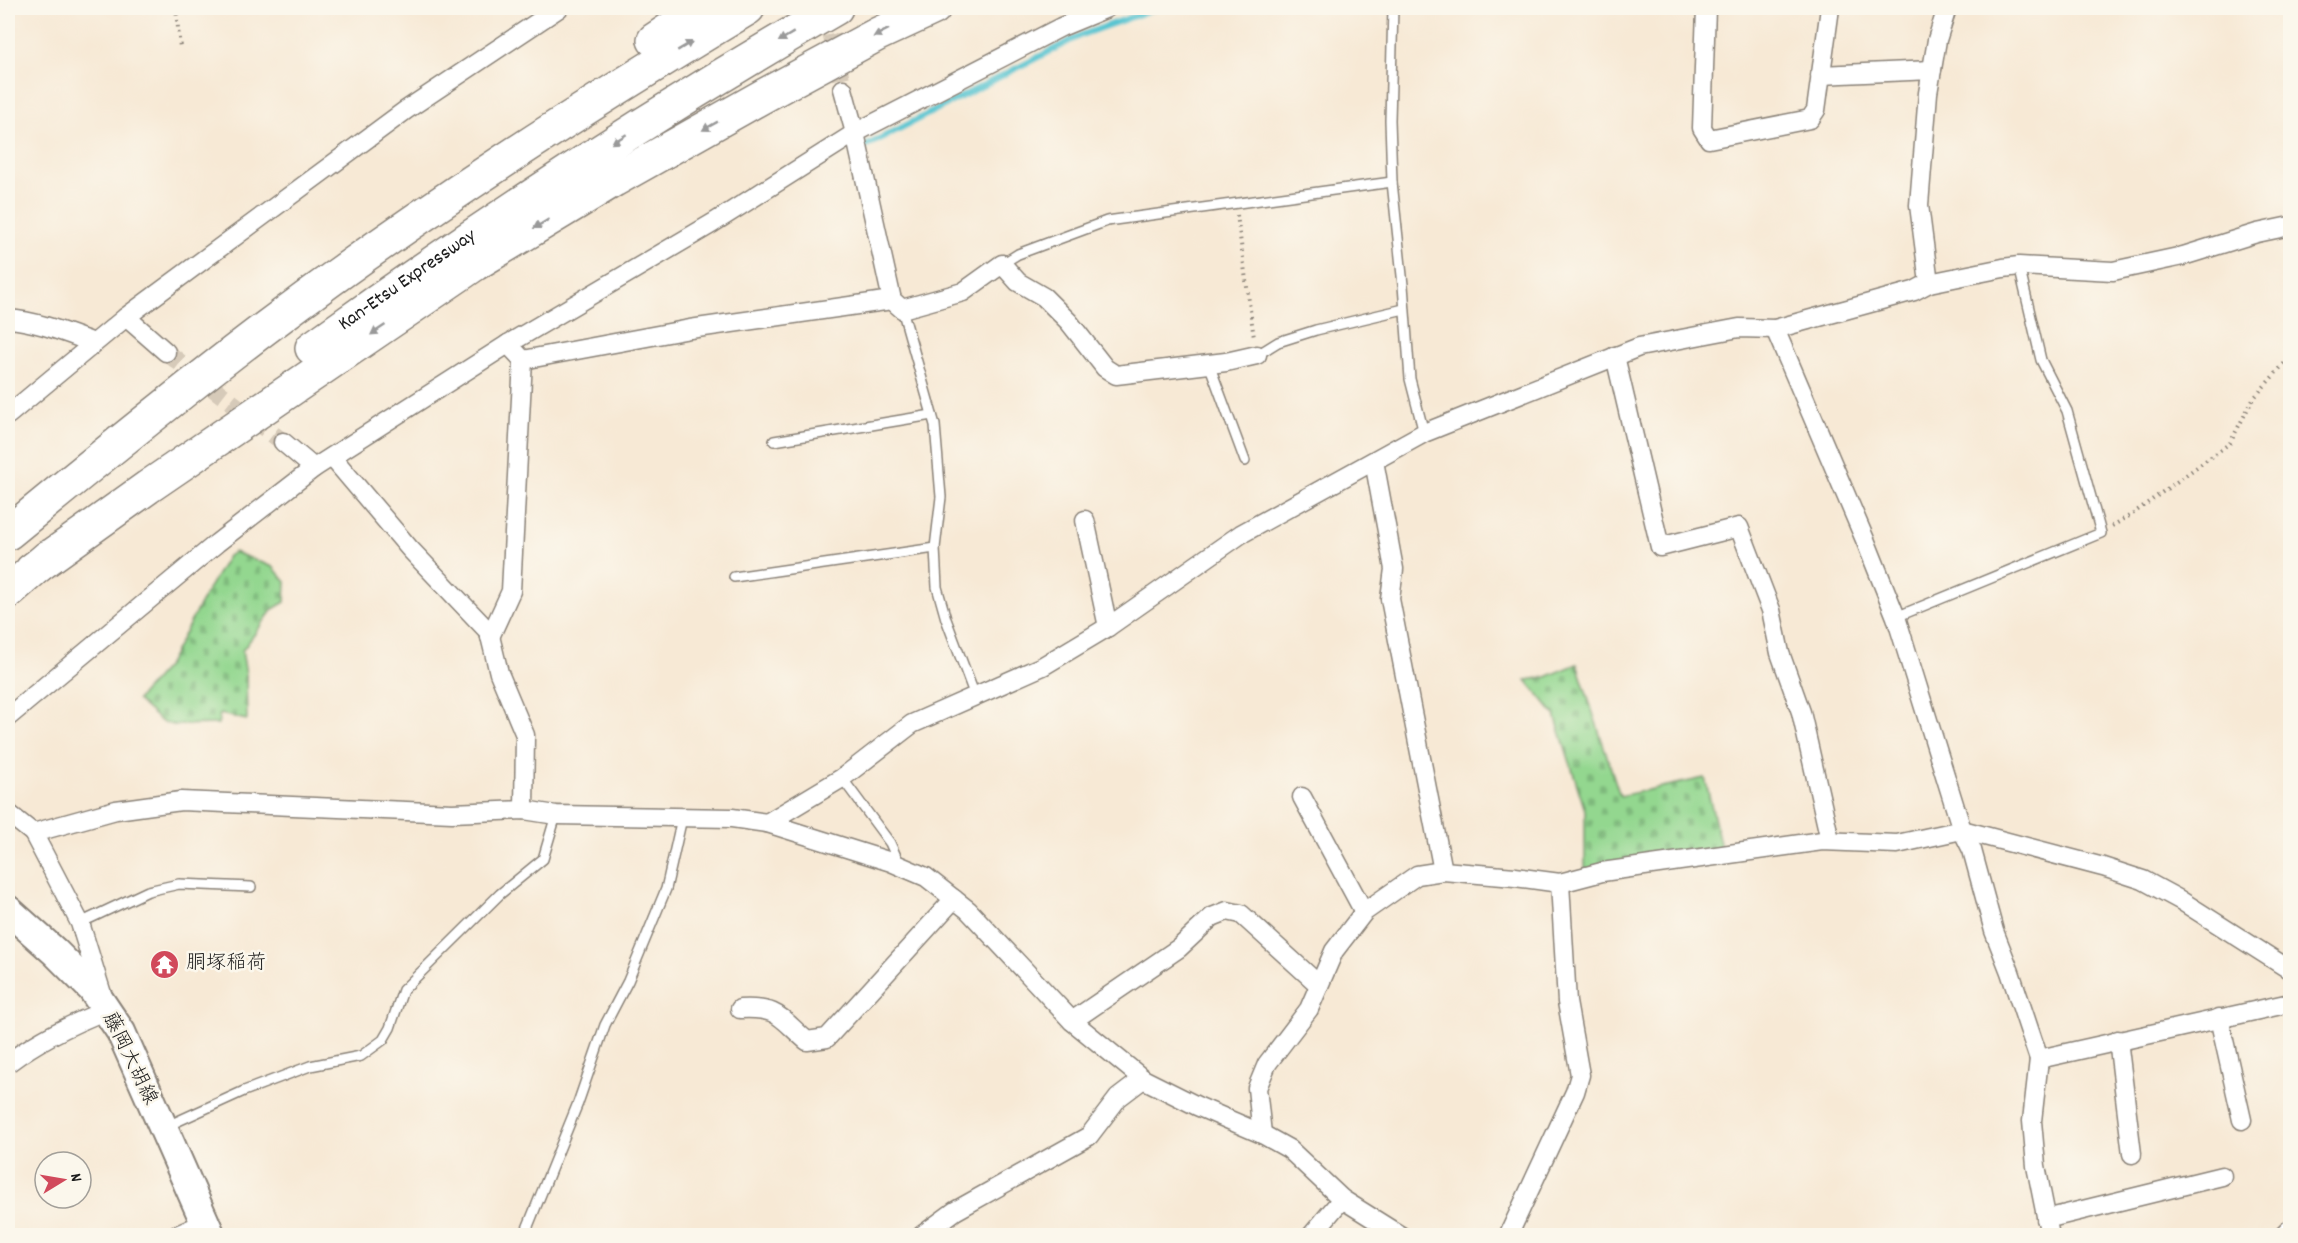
<svg xmlns="http://www.w3.org/2000/svg" width="2298" height="1243" font-family="Dekko,'Klee One',sans-serif">
  <style>
    .cemetery { fill: url(#cemetery-stones); stroke: #587a56; stroke-width: 1.5 }
    .lines { fill: none; stroke-linecap: round; stroke-linejoin: round }
    .stream { stroke: #59c5d1; stroke-width: 6 }
    .street-tunnel { stroke: #d6cab9; stroke-width: 18; stroke-dasharray: 18 9; stroke-linecap: butt }
    .lane-casing { stroke: #8a8278; stroke-width: 12 }
    .street-casing { stroke: #8a8278; stroke-width: 21 }
    .primary-casing { stroke: #8a8278; stroke-width: 32 }
    .highway-casing { stroke: #8a8278; stroke-width: 36 }
    .path { stroke: #8a8278; stroke-width: 4; stroke-dasharray: 1.5 4.5; stroke-linecap: butt }
    .lane { stroke: #fff; stroke-width: 9 }
    .street { stroke: #fff; stroke-width: 18 }
    .primary { stroke: #fff; stroke-width: 28 }
    .highway { stroke: #fff; stroke-width: 33 }
    .oneway { fill: #999 }
    .labels { text-anchor: middle; dominant-baseline: central; stroke-width: 5; stroke-linejoin: round; paint-order: stroke }
    .street-label { font-size: 20px; fill: #1c1c1c; stroke: #fbf7ec }
    .poi-label { font-size: 20px; fill: #1c1c1c; stroke: #fbf7ec; text-anchor: start }
  </style>
  <defs>
    <pattern id="cemetery-stones" width="16" height="16" patternUnits="userSpaceOnUse" patternTransform="scale(1.5)"><rect width="16" height="16" fill="#93d78f"/><path d="M2 7V4a2 2 0 0 1 4 0v3zM10 15v-3a2 2 0 0 1 4 0v3z" fill="#7eb87b"/></pattern>
  </defs>
  <rect width="100%" height="100%" fill="#fbf7ec"/>
  <filter id="ink" filterUnits="userSpaceOnUse"><feTurbulence type="fractalNoise" baseFrequency=".0167" numOctaves="2"/><feDisplacementMap in="SourceGraphic" scale="12" xChannelSelector="R" yChannelSelector="G"/><feConvolveMatrix kernelMatrix="1 2 1 2 8 2 1 2 1" color-interpolation-filters="sRGB"/></filter>
  <filter id="wash" filterUnits="userSpaceOnUse"><feTurbulence type="fractalNoise" baseFrequency=".008" numOctaves="4" result="noise"/><feDisplacementMap in="SourceGraphic" scale="24" xChannelSelector="R" yChannelSelector="G"/><feGaussianBlur stdDeviation="1.35" result="paint"/><feColorMatrix in="noise" values="0 0 0 0 0 0 0 0 0 0 0 0 0 0 0 0 0 1.4 0 .05"/><feComposite in="paint" operator="in"/></filter>
  <g filter="url(#wash)">
    <rect width="100%" height="100%" fill="#f7e9d5"/>
    <g class="cemetery">
      <polygon points="234,552 273,567 286,582 285,602 273,609 242,651 246,674 247,720 220,714 218,724 173,725 162,722 137,700 167,666 207,591 228,556"/>
      <polygon points="1577,664 1620,796 1705,778 1722,852 1585,870 1585,810 1555,715 1526,680 1546,677"/>
    </g>
    <g class="lines">
      <polyline class="stream" points="864,147 1081,35 1157,8"/>
    </g>
  </g>
  <g filter="url(#ink)">
    <g class="lines">
      <g class="street-tunnel">
        <polyline points="826,8 843,89"/>
        <polyline points="166,352 283,442"/>
      </g>
      <defs>
        <g id="lane">
          <polyline points="1393,8 1390,120 1392,182 1403,285 1410,379 1424,433"/>
          <polyline points="1002,264 1018,254 1107,221 1392,182"/>
          <polyline points="902,309 935,425 941,497 935,548 937,587 946,619 975,696"/>
          <polyline points="1257,355 1278,342 1316,330 1404,309"/>
          <polyline points="1209,364 1245,461"/>
          <polyline points="774,441 932,415"/>
          <polyline points="734,577 935,548"/>
          <polyline points="1896,617 2101,533 2067,411 2041,360 2019,266"/>
          <polyline points="842,778 890,843 899,863"/>
          <polyline points="80,923 148,891 179,884 251,887"/>
          <polyline points="165,1127 244,1091 310,1066 361,1056 383,1040 390,1028 403,990 500,894 543,859 556,815"/>
          <polyline points="524,1236 578,1103 605,1025 628,981 666,889 682,818"/>
        </g>
        <g id="street">
          <polyline points="1706,8 1702,128 1709,139 1810,119 1816,110 1830,8"/>
          <polyline points="1820,75 1932,70"/>
          <polyline points="843,89 855,133 892,300 902,309 963,292 1002,264 1018,282 1044,297 1069,322 1105,368 1116,375 1226,362 1257,355"/>
          <polyline points="1929,283 1919,205 1928,93 1937,40 1947,8"/>
          <polyline points="126,317 166,352"/>
          <path d="M 8,319 C 37,321 66,333 94,343"/>
          <polyline points="1775,329 1866,542 1896,617 1962,830 1972,850 1994,931 2010,972 2039,1059 2032,1121 2036,1166 2050,1236"/>
          <polyline points="508,344 523,360 690,329 892,300"/>
          <polyline points="1615,356 1660,547 1739,527 1771,610 1780,653 1801,712 1830,840"/>
          <polyline points="8,415 126,317 406,110 559,8"/>
          <polyline points="283,442 314,468"/>
          <polyline points="332,457 410,549 489,632 499,673 525,735 524,810"/>
          <polyline points="1374,461 1394,569 1390,599 1443,871"/>
          <polyline points="1085,520 1108,627"/>
          <polyline points="490,637 511,591 523,360"/>
          <polyline points="8,717 217,543 314,468 508,344 713,223 855,133 1061,27 1107,8"/>
          <polyline points="1302,797 1364,912"/>
          <polyline points="8,813 33,833"/>
          <polyline points="767,823 842,778 912,724 1043,666 1108,627 1241,534 1424,433 1639,347 1739,328 1775,329 1914,291 1929,283 2003,268 2019,266 2113,271 2183,256 2257,233 2290,226"/>
          <path d="M 740,1009 C 779,1007 779,1017 807,1041 L 827,1038 L 954,899"/>
          <polyline points="2219,1018 2242,1120"/>
          <polyline points="1072,1021 1179,948 1212,917 1227,911 1241,914 1318,984"/>
          <polyline points="2118,1040 2132,1154"/>
          <polyline points="2039,1059 2290,1003"/>
          <path d="M 8,1063 C 38,1040 71,1024 107,1010 L 80,923 L 33,833 L 116,810 L 181,801 L 452,813 L 524,810 L 556,815 L 732,818 L 767,823 L 891,862 L 926,877 L 968,910 L 1072,1021 L 1143,1079 L 1197,1106 L 1262,1134 L 1289,1149 L 1342,1199 L 1401,1236"/>
          <polyline points="1262,1134 1257,1088 1267,1064 1309,1009 1334,951 1364,912 1417,875 1443,871 1515,877 1560,883 1602,872 1822,841 1897,844 1962,830 2103,867 2143,880 2180,900 2290,970"/>
          <polyline points="2046,1219 2222,1176"/>
          <polyline points="175,1236 204,1223"/>
          <polyline points="921,1236 955,1211 1089,1136 1118,1098 1143,1079"/>
          <polyline points="1311,1236 1342,1199"/>
          <polyline points="1508,1236 1575,1092 1580,1075 1567,1002 1560,883"/>
          <polyline points="2283,1236 2290,1229"/>
        </g>
        <polyline id="primary" points="8,910 55,952 92,989 121,1032 211,1236"/>
        <g id="highway">
          <polyline points="654,40 702,8"/>
          <path id="s1" d="M 312,348 C 481,226 655,112 836,8"/>
          <path d="M 8,533 C 94,463 180,392 268,326 C 422,210 584,107 748,8"/>
          <polyline points="32,570 148,487 475,264 614,180 765,95 878,34 934,8"/>
          <polyline points="8,592 48,557"/>
        </g>
      </defs>
      <use href="#lane" class="lane-casing"/>
      <use href="#street" class="street-casing"/>
      <use href="#primary" class="primary-casing"/>
      <use href="#highway" class="highway-casing"/>
      <g class="path">
        <polyline points="176,8 180,48"/>
        <polyline points="1237,215 1254,338"/>
        <polyline points="2112,526 2131,515 2230,443 2253,399 2290,357"/>
      </g>
      <use href="#lane" class="lane"/>
      <use href="#street" class="street"/>
      <use href="#primary" class="primary"/>
      <use href="#highway" class="highway"/>
    </g>
    <defs><path id="oneway-solid" d="M-6-.8H1V-3.2L6.5 0L1 3.2V.8H-6Z" transform="scale(1.5)"/></defs>
    <g class="oneway">
      <use href="#oneway-solid" transform="translate(881 33) rotate(153)"/>
      <use href="#oneway-solid" transform="translate(786 37) rotate(149)"/>
      <use href="#oneway-solid" transform="translate(685 46) rotate(-31)"/>
      <use href="#oneway-solid" transform="translate(710 126) rotate(151)"/>
      <use href="#oneway-solid" transform="translate(619 139) rotate(148)"/>
      <use href="#oneway-solid" transform="translate(541 224) rotate(149)"/>
      <use href="#oneway-solid" transform="translate(378 330) rotate(146)"/>
    </g>
  </g>
  <defs>
    <symbol id="temple-disc" viewBox="-11 -11 22 22"><circle r="9.5" fill="#d1495b" stroke="#fbf7ec"/><path d="M0-6L5-2H3V0L6.5 2.5H4V6H1.5V3h-3V6H-4V2.5H-6.5L-3 0V-2H-5Z" fill="#fff"/></symbol>
  </defs>
  <g fill-rule="evenodd">
    <use href="#temple-disc" x="148" y="948" width="33" height="33"/>
  </g>
  <g class="labels">
    <g class="street-label">
      <text stroke="none"><textPath href="#s1" startOffset="117">Kan-Etsu Expressway</textPath></text>
      <text transform="translate(129 1059) rotate(64)">藤岡大胡線</text>
    </g>
    <g class="poi-label">
      <text x="186" y="964">胴塚稲荷</text>
    </g>
  </g>
  <rect width="2298" height="1243" fill="none" stroke="#fbf7ec" stroke-width="30"/>
  <g transform="translate(63 1180) rotate(79)"><circle r="28" fill="#fbf7ec" stroke="#a29f99" stroke-width="1.5"/>
  <path d="M0-4.5L10 22L0 15L-10 22Z" fill="#d1495b"/>
  <text y="-9" font-size="16" font-weight="bold" text-anchor="middle" fill="#1c1c1c">N</text>
  </g>
</svg>
